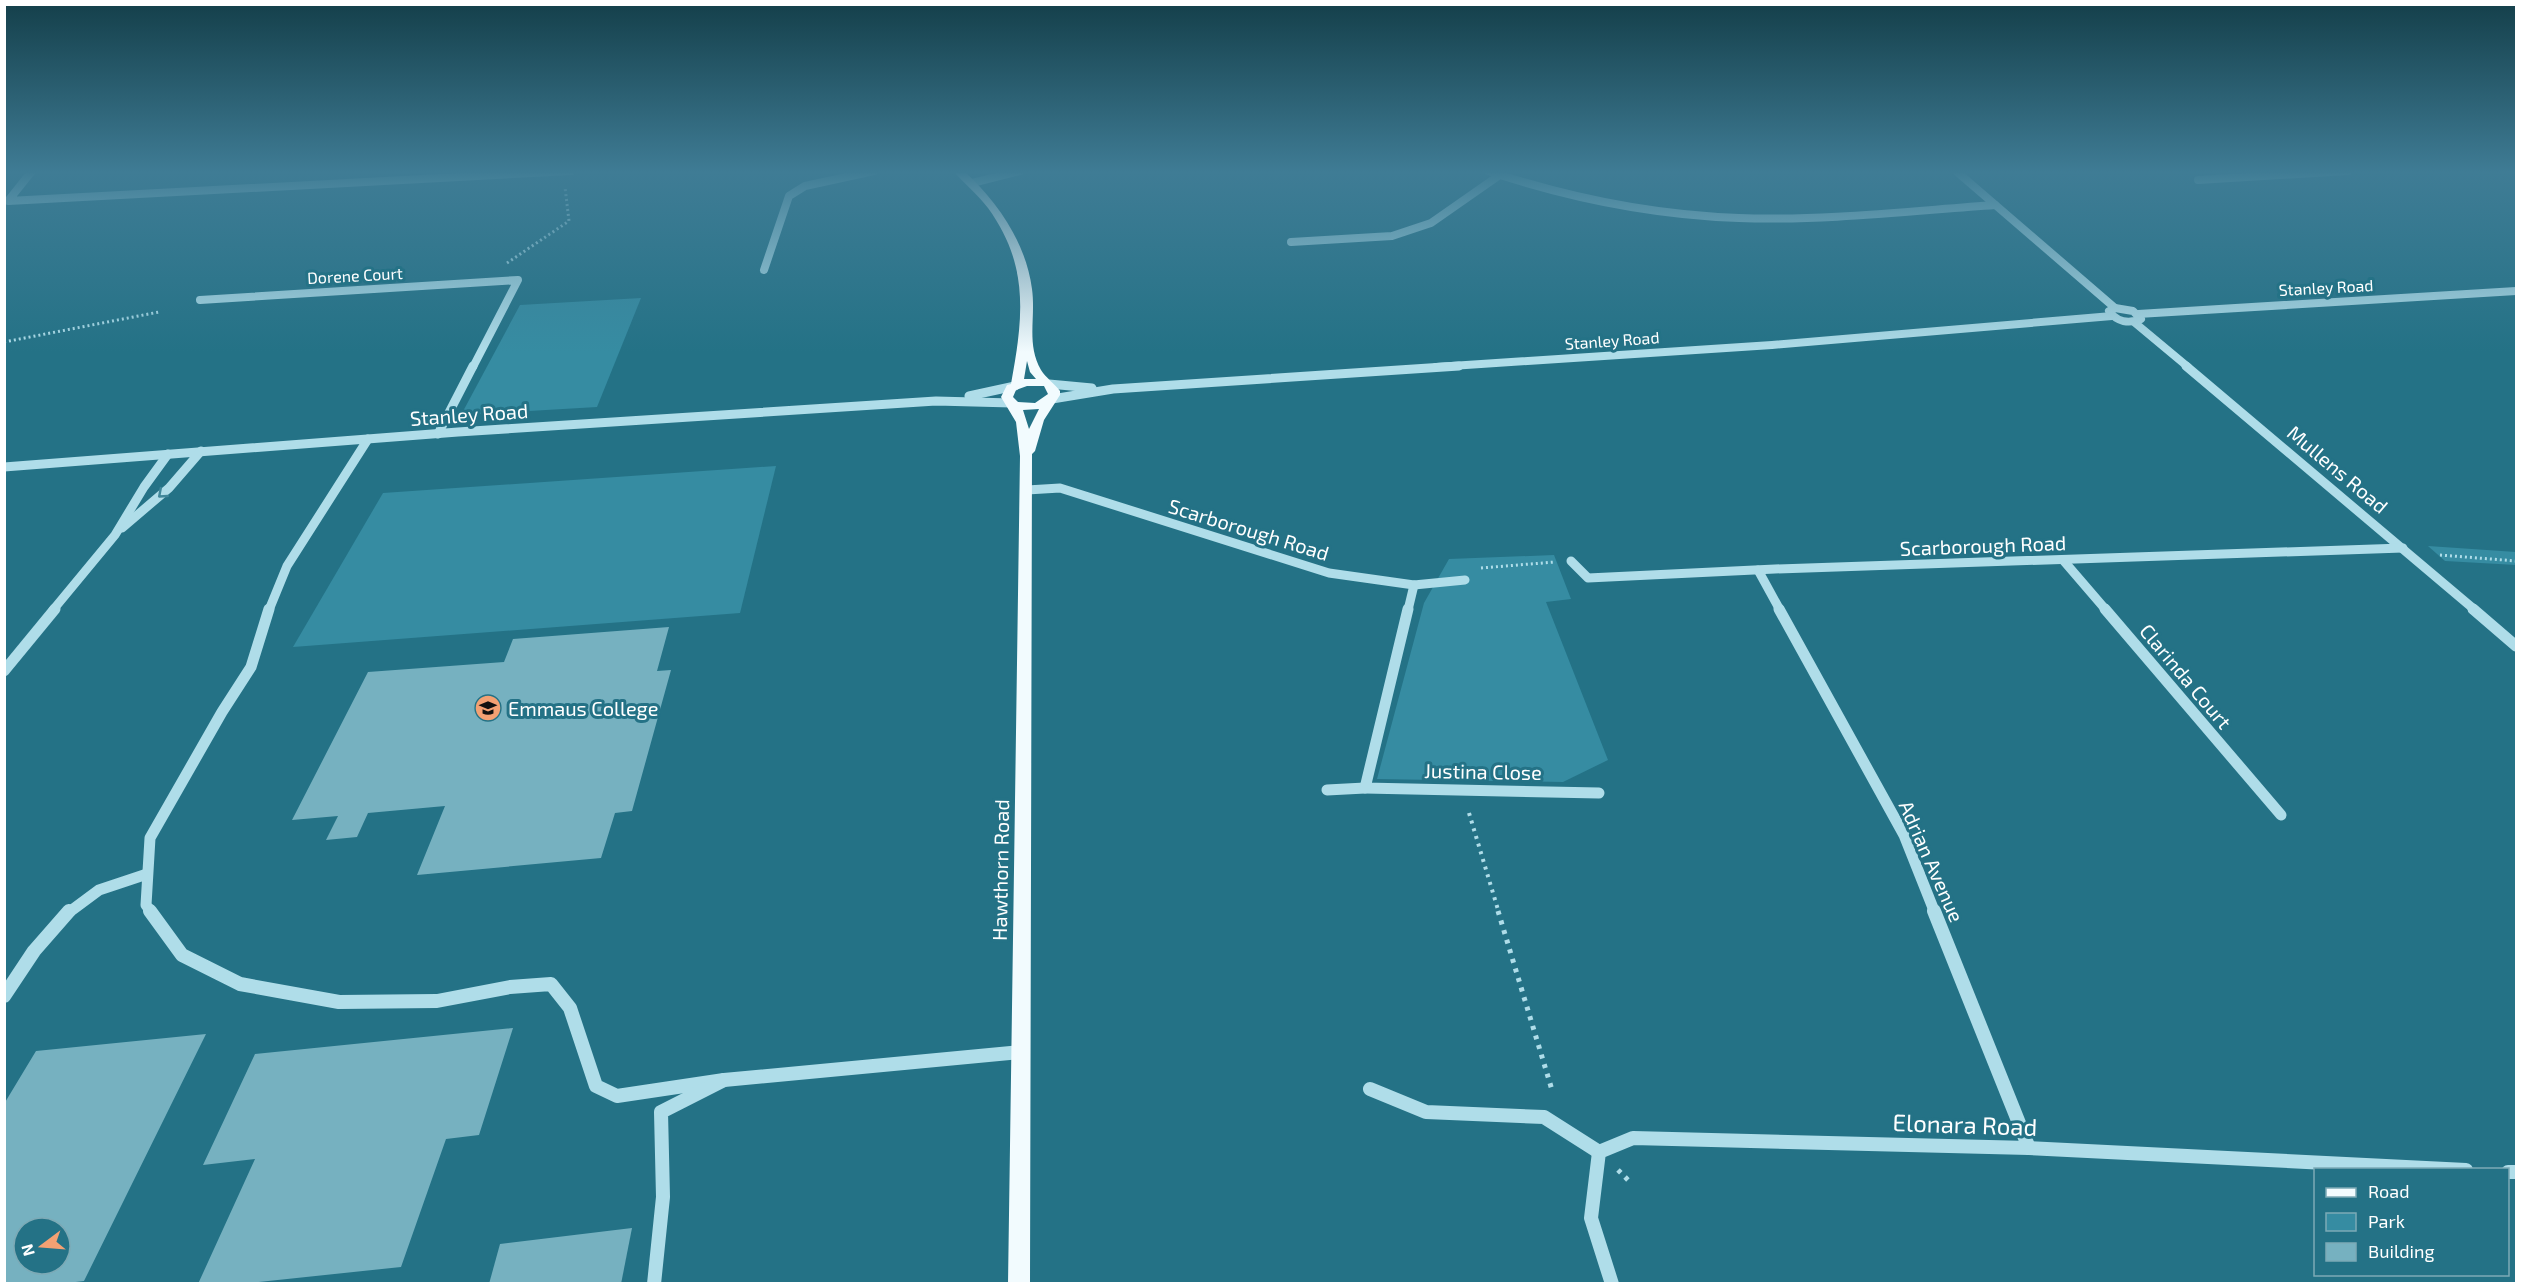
<svg xmlns="http://www.w3.org/2000/svg" width="2521" height="1288" font-family="'Exo 2',sans-serif">
  <style>
    .green { fill: #368ca2 }
    .building { fill: #76b1c0; fill-rule: evenodd }
    .lines { fill: none; stroke-linecap: round; stroke-linejoin: round }
    .path-far2 { stroke: #afdde9; stroke-width: 3; stroke-dasharray: 2 3; stroke-linecap: butt }
    .path-far1 { stroke: #afdde9; stroke-width: 4; stroke-dasharray: 3 5; stroke-linecap: butt }
    .path { stroke: #afdde9; stroke-width: 5; stroke-dasharray: 4 6; stroke-linecap: butt }
    .minor-far3 { stroke: #afdde9; stroke-width: 8 }
    .minor-far2 { stroke: #afdde9; stroke-width: 9 }
    .minor-far1 { stroke: #afdde9; stroke-width: 11 }
    .minor { stroke: #afdde9; stroke-width: 14 }
    .major { fill: #f2fbfe; fill-rule: evenodd }
    .oneway { stroke: #40879a }
    .labels { text-anchor: middle; dominant-baseline: central; stroke-width: 6; stroke-linejoin: round; paint-order: stroke }
    .far-street-label { font-size: 16px; fill: #fff; stroke: #247286 }
    .street-label { font-size: 20px; fill: #fff; stroke: #247286 }
    .poi-label { font-size: 20px; fill: #fff; stroke: #247286; text-anchor: start }
    .near-street-label { font-size: 24px; fill: #fff; stroke: #247286 }
  </style>
  <rect width="100%" height="100%" fill="#247286"/>
  <g class="green">
    <polygon points="641,298 597,407 461,415 520,305"/>
    <polygon points="776,466 740,613 293,647 383,493"/>
    <polygon points="2428,546 2516,552 2516,565 2445,561"/>
    <polygon points="1554,555 1571,599 1546,602 1608,760 1563,782 1377,779 1424,603 1449,559"/>
  </g>
  <g class="building">
    <polygon points="669,627 657,671 671,670 632,811 615,813 601,858 417,875 445,806 368,813 357,837 326,840 338,816 292,820 368,672 504,662 513,639"/>
    <polygon points="513,1028 479,1135 446,1139 401,1267 239,1284 198,1284 255,1159 203,1165 255,1054"/>
    <path d="M 206,1034 L 84,1281 L 59,1284 L 4,1284 L 4,1104 L 36,1051 ZM 24,1228 L 60,1228 L 60,1264 L 24,1264 Z"/>
    <polygon points="632,1228 621,1284 489,1284 500,1244"/>
  </g>
  <g class="lines">
    <g class="path-far2">
      <polyline points="507,263 569,221 565,187"/>
      <polyline points="4,342 159,312"/>
      <polyline points="2440,555 2516,561"/>
      <polyline points="1481,568 1555,562"/>
    </g>
    <polyline class="path-far1" points="1469,813 1499,913"/>
    <g class="path">
      <polyline points="1498,911 1552,1090"/>
      <polyline points="1618,1170 1630,1182"/>
    </g>
    <g class="minor-far3">
      <polyline points="32,171 8,201 571,171"/>
      <path d="M 1488,171 C 1569,198 1653,215 1739,218 C 1824,221 1910,211 1995,205"/>
      <polyline points="1956,171 2115,308"/>
      <polyline points="2198,180 2348,171"/>
      <polyline points="972,183 1020,171"/>
      <polyline points="1291,242 1392,236 1431,223 1504,172"/>
      <polyline points="764,270 789,196 805,186 874,171"/>
      <polyline points="200,300 518,280 473,367"/>
      <path d="M 2115,308 L 2133,311 L 2141,319 C 2129,324 2117,322 2109,311 Z"/>
      <polyline points="2138,314 2516,291"/>
      <polyline points="2134,322 2188,367"/>
      <polyline points="1436,367 1772,345 2112,316"/>
    </g>
    <g class="minor-far2">
      <polyline points="2186,366 2475,610"/>
      <polyline points="1049,384 1092,388"/>
      <polyline points="969,396 1015,386"/>
      <polyline points="1052,399 1113,389 1459,366"/>
      <polyline points="438,434 473,366"/>
      <polyline points="4,467 458,432 936,401 1012,403"/>
      <polyline points="1027,490 1060,488 1329,573 1414,585 1465,580"/>
      <polyline points="122,528 169,488 201,451"/>
      <polyline points="2063,560 2106,610"/>
      <polyline points="1571,561 1588,578 1775,569 2403,548"/>
      <polyline points="1758,570 1780,610"/>
      <polyline points="53,610 115,535 144,487 168,454"/>
      <polyline points="269,610 287,566 368,439"/>
      <polyline points="1408,610 1414,585"/>
    </g>
    <g class="minor-far1">
      <polyline points="1408,609 1365,788 1599,793"/>
      <polyline points="1779,609 1904,835 1935,913"/>
      <polyline points="2105,609 2281,815"/>
      <polyline points="2473,609 2516,646"/>
      <polyline points="4,671 55,609"/>
      <polyline points="1327,790 1365,788"/>
      <polyline points="68,913 99,890 147,874"/>
      <polyline points="152,913 146,905 150,838 222,712 251,667 269,609"/>
    </g>
    <g class="minor">
      <polyline points="150,911 182,955 240,984 339,1002 437,1001 510,987 551,984 570,1008 596,1086 617,1096 724,1080"/>
      <polyline points="1934,911 2029,1148"/>
      <polyline points="4,996 34,951 69,911"/>
      <polyline points="1370,1089 1426,1112 1544,1117 1599,1152"/>
      <polyline points="2508,1172 2516,1172"/>
      <polyline points="654,1284 663,1197 661,1112 724,1080 1021,1052"/>
      <polyline points="1612,1284 1591,1218 1599,1152 1633,1138 2029,1148 2466,1170"/>
    </g>
    <path class="major" d="M 953,171 L 964,171 C 998,202 1026,243 1032,289 C 1036,318 1026,343 1041,370 C 1046,378 1055,384 1060,391 L 1060,395 L 1044,420 L 1035,451 L 1032,454 L 1030,1284 L 1008,1284 L 1020,456 L 1016,422 L 1001,397 L 1007,385 L 1011,384 C 1023,318 1030,266 988,208 C 978,195 965,184 953,171 ZM 1027,361 L 1030,372 L 1036,379 L 1024,379 ZM 1027,386 L 1044,386 L 1048,394 L 1035,403 L 1018,402 L 1013,397 L 1016,390 ZM 1039,409 L 1029,429 L 1023,410 Z"/>
  </g>
  <defs><path id="oneway-chevron" d="M-2-3.5L2.5 0L-2 3.5" fill="none" stroke-width="1.6" stroke-linecap="round" stroke-linejoin="round" transform="scale(1.5)"/></defs>
  <use class="oneway" href="#oneway-chevron" transform="translate(162 494) rotate(139)"/>
  <linearGradient id="sky" x2="0" y2="1"><stop stop-color="#143f4a"/><stop offset="0.49" stop-color="#3f7c95"/><stop offset="1" stop-color="#3f7c95" stop-opacity="0"/></linearGradient>
  <rect width="2521" height="352" fill="url(#sky)"/>
  <defs>
    <symbol id="school-disc" viewBox="-11 -11 22 22"><circle r="9.5" fill="#f3a173" stroke="#247286"/><path d="M0-5L7-2L0 1L-7-2ZM-4 1L0 2.5L4 1V4Q0 6-4 4Z" fill="#111"/></symbol>
  </defs>
  <g fill-rule="evenodd">
    <use href="#school-disc" x="473" y="693" width="30" height="30"/>
  </g>
  <g class="labels">
    <g class="far-street-label">
      <text transform="translate(355 275) rotate(-3)">Dorene Court</text>
      <text transform="translate(2326 287) rotate(-3)">Stanley Road</text>
      <text transform="translate(1612 340) rotate(-4)">Stanley Road</text>
    </g>
    <g class="street-label">
      <text transform="translate(469 414) rotate(-4)">Stanley Road</text>
      <text transform="translate(2338 469) rotate(40)">Mullens Road</text>
      <text transform="translate(1249 529) rotate(17)">Scarborough Road</text>
      <text transform="translate(1983 545) rotate(-2)">Scarborough Road</text>
      <text transform="translate(2186 676) rotate(50)">Clarinda Court</text>
      <text transform="translate(1483 771) rotate(1)">Justina Close</text>
      <text transform="translate(1932 861) rotate(66)">Adrian Avenue</text>
      <text transform="translate(1000 870) rotate(-89)">Hawthorn Road</text>
    </g>
    <g class="poi-label">
      <text x="508" y="708">Emmaus College</text>
    </g>
    <g class="near-street-label">
      <text transform="translate(1965 1124) rotate(2)">Elonara Road</text>
    </g>
  </g>
  <rect width="2521" height="1288" fill="none" stroke="#ffffff" stroke-width="12"/>
  <rect x="2314" y="1168" width="195" height="108" fill="#247286" stroke="#7caab6" stroke-width="1.5"/>
  <rect x="2326" y="1188" width="30" height="9" fill="#f2fbfe" stroke="#7caab6" stroke-width="1.5"/>
  <text x="2368" y="1198" font-size="18" fill="#ffffff">Road</text>
  <rect x="2326" y="1213" width="30" height="18" fill="#368ca2" stroke="#7caab6" stroke-width="1.5"/>
  <text x="2368" y="1228" font-size="18" fill="#ffffff">Park</text>
  <rect x="2326" y="1243" width="30" height="18" fill="#76b1c0" stroke="#7caab6" stroke-width="1.5"/>
  <text x="2368" y="1258" font-size="18" fill="#ffffff">Building</text>
  <g transform="translate(42 1246) rotate(254)"><circle r="28" fill="#247286" stroke="#7caab6" stroke-width="1.5"/>
  <path d="M0-4.5L10 22L0 15L-10 22Z" fill="#f3a173"/>
  <text y="-9" font-size="16" font-weight="bold" text-anchor="middle" fill="#ffffff">N</text>
  </g>
</svg>
